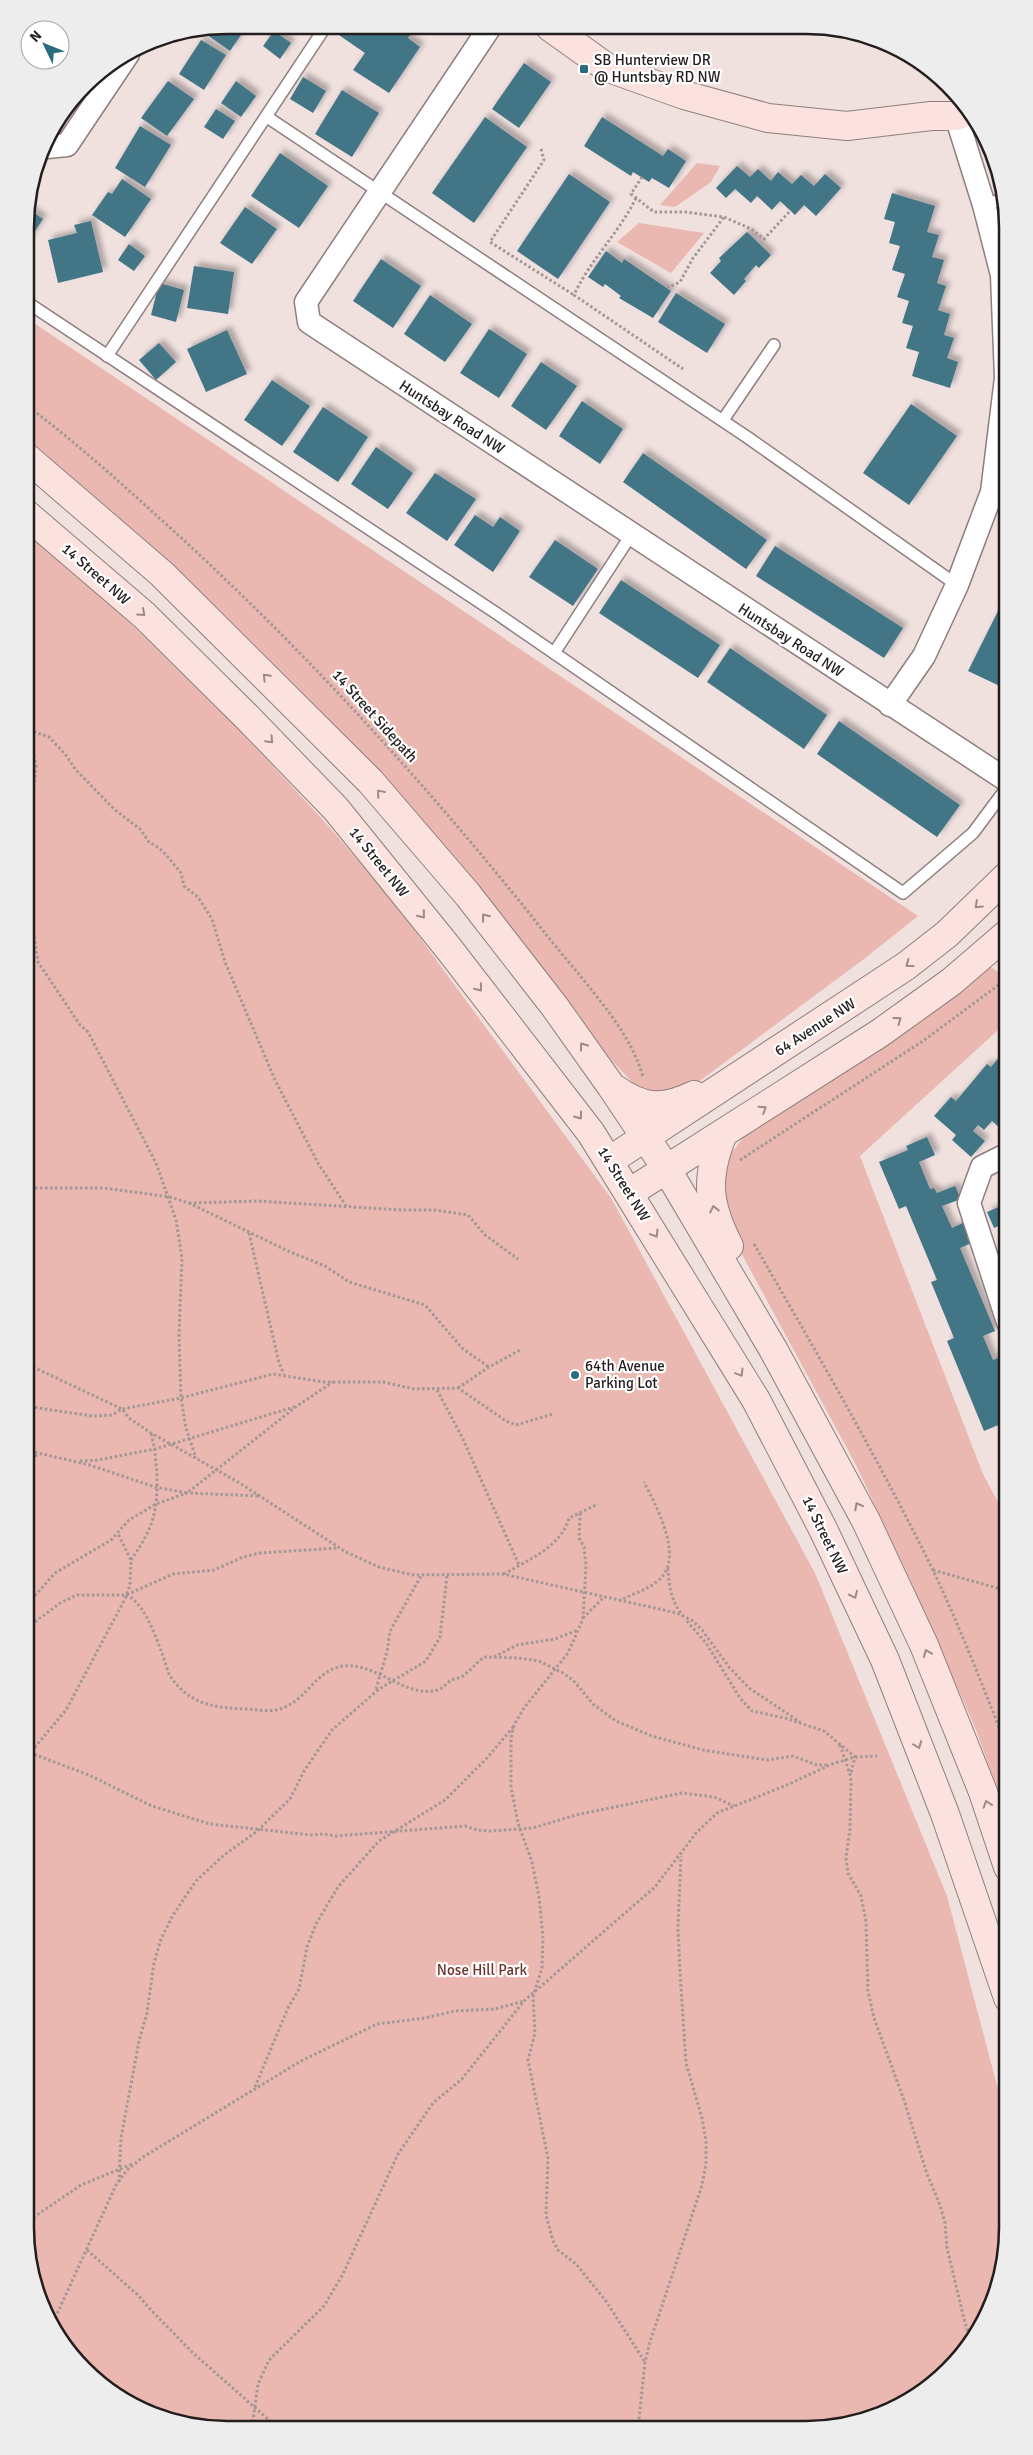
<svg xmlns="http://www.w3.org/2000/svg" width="1033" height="2455" font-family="Signika,sans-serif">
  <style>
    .green { fill: #eab8b0 }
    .building { fill: #437586; filter: url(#shadow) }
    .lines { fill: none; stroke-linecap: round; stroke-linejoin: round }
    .lane-casing { stroke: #8d7f7d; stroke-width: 14 }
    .street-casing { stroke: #8d7f7d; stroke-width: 25 }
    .secondary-casing { stroke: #8d7f7d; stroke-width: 30 }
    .path { stroke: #a29795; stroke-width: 3; stroke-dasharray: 2.5 2.5; stroke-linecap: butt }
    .lane { stroke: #fff; stroke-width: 11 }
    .street { stroke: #fff; stroke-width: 22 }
    .secondary { stroke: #fce2df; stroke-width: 28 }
    .oneway { stroke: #9a8a88 }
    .poi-dot { fill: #2a6b7f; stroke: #fff; stroke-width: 2 }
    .labels { text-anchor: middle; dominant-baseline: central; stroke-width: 4.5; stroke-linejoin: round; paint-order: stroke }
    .poi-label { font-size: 15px; fill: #231e1d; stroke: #fff; text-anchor: start }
    .street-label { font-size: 15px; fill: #231e1d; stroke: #fff }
    .park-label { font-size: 15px; fill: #6f312a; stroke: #fff }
    .rim { fill: none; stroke: #231e1d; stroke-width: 2.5 }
  </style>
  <defs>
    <filter id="shadow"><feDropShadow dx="4.5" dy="-4.5" stdDeviation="2.5" flood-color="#0004"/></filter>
  </defs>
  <rect width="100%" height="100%" fill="#f0e1df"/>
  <g class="green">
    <polygon points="697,163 720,166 711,182 675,207 660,205"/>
    <polygon points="639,223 704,233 671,273 617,242"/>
    <polygon points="25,317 918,916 864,959 701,1080 679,1090 661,1094 634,1084 612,1061 566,1000 380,772 173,564 25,436"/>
    <polygon points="25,532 103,597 235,725 323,820 393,901 611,1198 815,1573 947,1896 1008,2127 1008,2241 993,2305 958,2361 907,2403 858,2423 806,2430 188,2426 137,2409 94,2380 52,2329 32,2280 25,2228"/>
    <polygon points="991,967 1008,980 1008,1021 860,1156 983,1474 1008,1521 1008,1819 976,1730 913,1586 856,1465 733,1238 719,1169 743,1138 879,1050"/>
  </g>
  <g class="building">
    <polygon points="227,25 247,26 230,51 203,32 205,29"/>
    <polygon points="340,26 401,26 411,33 408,38 420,47 389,93 353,70 365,53 336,33"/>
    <polygon points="420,26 435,26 431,33"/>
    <polygon points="274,31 291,43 280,59 263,46"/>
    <polygon points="201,40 226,55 204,90 179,74"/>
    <polygon points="524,63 551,82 519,128 492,109"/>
    <polygon points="303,77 326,91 313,113 290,99"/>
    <polygon points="168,81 194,99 167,136 141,118"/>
    <polygon points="236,81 256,96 241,117 221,103"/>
    <polygon points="342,90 379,113 352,157 315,134"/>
    <polygon points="216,109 235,121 223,139 204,127"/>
    <polygon points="485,117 527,147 474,223 432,193"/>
    <polygon points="602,117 663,156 668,149 686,161 669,188 652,178 649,182 633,172 631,176 584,146"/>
    <polygon points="140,126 171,145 145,187 115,168"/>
    <polygon points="280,153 328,186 299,228 251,196"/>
    <polygon points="737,166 750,177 758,169 771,181 778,172 792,184 801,175 814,186 825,174 841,188 816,216 804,205 795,215 780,201 772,210 757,196 751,203 735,189 726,198 716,188"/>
    <polygon points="569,174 610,202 558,279 517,251"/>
    <polygon points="122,179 151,199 125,237 92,215 108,192 112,194"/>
    <polygon points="892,193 935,206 927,232 939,235 932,257 944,260 937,283 946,286 938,310 950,314 944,335 954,338 947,358 958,362 950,388 912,376 919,352 906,348 913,326 902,323 909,301 897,297 905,274 892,270 900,246 889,243 895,222 884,219"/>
    <polygon points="245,207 277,229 252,264 220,243"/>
    <polygon points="27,208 43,219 25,246 25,213"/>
    <polygon points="91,221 103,272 58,283 48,240 77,233 74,225"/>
    <polygon points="747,232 771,255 759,268 756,265 744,279 746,281 734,295 710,273 721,261 719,258"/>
    <polygon points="129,244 145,256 134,271 118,260"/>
    <polygon points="606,251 622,263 624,259 671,291 653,318 619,298 621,296 605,284 603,287 588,277"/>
    <polygon points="381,259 421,286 393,328 353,301"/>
    <polygon points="194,266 234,272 228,314 187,308"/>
    <polygon points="159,283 184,290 176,322 151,315"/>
    <polygon points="676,293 725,324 707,353 658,322"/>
    <polygon points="430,295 472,324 445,362 404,334"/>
    <polygon points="489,329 527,354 499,398 460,373"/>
    <polygon points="227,330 247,374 206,392 187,349"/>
    <polygon points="159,343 176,362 156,380 139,360"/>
    <polygon points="541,362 577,386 546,430 511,406"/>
    <polygon points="272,380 310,406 282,446 244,420"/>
    <polygon points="582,401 623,429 600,464 559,436"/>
    <polygon points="911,404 957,436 909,505 863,473"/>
    <polygon points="323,407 368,437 338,482 293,452"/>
    <polygon points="376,447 413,473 388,509 351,484"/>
    <polygon points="643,453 767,540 746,569 623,482"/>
    <polygon points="435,473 476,499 447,541 406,513"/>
    <polygon points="475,515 493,527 500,517 520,531 493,572 454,545"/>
    <polygon points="555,540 598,569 573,606 529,577"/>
    <polygon points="775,546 903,628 884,658 756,576"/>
    <polygon points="621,580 720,645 698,678 599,613"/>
    <polygon points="1008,591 1008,681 1004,688 968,671"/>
    <polygon points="730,648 827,715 804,749 707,682"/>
    <polygon points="839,721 960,805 937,837 817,754"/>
    <polygon points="1005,1050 1008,1052 1008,1121 1001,1129 992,1121 984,1130 978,1125 973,1131 985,1141 971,1157 952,1140 956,1135 934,1116 951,1097 956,1101 987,1064 991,1067"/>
    <polygon points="927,1137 935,1155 919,1162 930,1189 934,1188 937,1193 955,1186 961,1199 942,1206 952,1228 967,1221 976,1241 960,1248 995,1331 983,1336 993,1360 1008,1354 1008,1384 1004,1386 1008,1395 1008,1421 984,1431 947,1341 954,1338 931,1282 937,1280 906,1206 899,1209 879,1162 908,1150 906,1146"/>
    <polygon points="1008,1203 1008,1222 994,1228 987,1212"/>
    <polygon points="1008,1235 1008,1251 1006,1252 1000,1239"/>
  </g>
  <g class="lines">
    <defs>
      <g id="lane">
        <polyline points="267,117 747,437 957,585"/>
        <polyline points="984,205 1004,199"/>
        <polyline points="25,301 496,613 903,893 973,833 1008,786"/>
        <polyline points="107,356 326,26"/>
        <polyline points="723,420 774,345"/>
        <polyline points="554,653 631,535"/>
      </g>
      <g id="street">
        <polyline points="490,27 306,302 309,322 1008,781"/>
        <polyline points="44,145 47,147 67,145 128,54"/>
        <polyline points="890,705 924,656 957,585 992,492 1006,378 1002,275 984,205 956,116"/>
        <polyline points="1008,1322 969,1203 982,1167 1008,1154"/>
      </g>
      <g id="secondary">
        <polyline points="550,27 606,67 684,95 768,118 847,126 931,116 956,116 969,111"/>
        <polyline points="25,456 162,574 370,781 468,895 555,1007 611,1086 666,1168 773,1349 866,1521 924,1645 983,1792 1008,1867"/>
        <polyline points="25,513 144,615 248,718 336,809 449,949 591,1133 756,1400 823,1529 885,1660 945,1814 1008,1998"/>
        <path d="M 615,1089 C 643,1109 663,1110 694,1095"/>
        <path d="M 722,1136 C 705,1179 708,1205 729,1246"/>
        <polyline points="609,1161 906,966 947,934 1008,875"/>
        <polyline points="629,1193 880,1033 951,982 1008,933"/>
      </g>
    </defs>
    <use href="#lane" class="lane-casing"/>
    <use href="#street" class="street-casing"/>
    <use href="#secondary" class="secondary-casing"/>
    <g class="path">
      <polyline points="541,149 544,160 490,242 574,295"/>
      <polyline points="642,177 631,194 654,212 685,212 724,217 751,229 764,239 791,210"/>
      <path d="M 636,198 C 619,233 590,260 574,295 L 683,369"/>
      <polyline points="667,288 680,282 693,258 724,217"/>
      <path d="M 25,404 C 74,441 120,482 166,524 C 304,649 429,787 545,933 C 576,973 631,1029 643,1077"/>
      <polyline points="29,730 49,737 65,754 76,770 115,810 140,829 149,842 159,848 168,857 181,873 184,886 198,897 212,919 225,962 275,1080 318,1163 346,1206"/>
      <polyline points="25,872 36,766 25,712"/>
      <polyline points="25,913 34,936 38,962 80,1025 88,1032 156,1163 176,1220 182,1258 179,1336 181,1398 186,1428 196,1458"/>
      <polyline points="740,1160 923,1041 1008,978"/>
      <polyline points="25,1188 104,1188 170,1197 189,1203 288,1251 325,1266 349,1282 425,1305 463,1349 489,1367"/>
      <polyline points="189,1203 258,1201 401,1210 435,1210 468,1215 485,1235 518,1259"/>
      <polyline points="249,1233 279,1363 284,1374"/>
      <path d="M 754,1244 C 816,1351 877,1457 932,1568 C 960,1627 984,1689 1008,1750"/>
      <polyline points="25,1361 31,1366 122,1409 129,1418 151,1433 238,1482 346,1552 379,1567 413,1575 503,1574 677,1613 693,1621 702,1630 729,1667 749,1688 800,1722"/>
      <polyline points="458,1388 489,1367 520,1350"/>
      <polyline points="437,1390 462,1437 519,1565"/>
      <polyline points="25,1406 92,1416 112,1415 122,1409 181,1398 273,1374 324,1382 383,1382 414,1389 458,1388 506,1421 516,1425 553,1414"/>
      <polyline points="25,1450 90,1465 155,1487 187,1493 297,1406 333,1382"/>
      <polyline points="25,1458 39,1455"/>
      <polyline points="80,1461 98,1460 155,1449 294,1407"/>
      <polyline points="580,1513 579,1538 584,1547 586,1565 583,1619 568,1653 524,1708 514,1725 511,1738 511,1787 518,1823 532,1862 539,1897 543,1937 542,1968 533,1997 535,2033 528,2060 548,2158 546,2215 553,2241 558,2250 576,2264 606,2301 645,2362"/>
      <path d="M 131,1560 C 140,1547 149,1533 153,1518 C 160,1495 157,1456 151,1433"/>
      <path d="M 668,1568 C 669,1587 671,1601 683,1616"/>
      <polyline points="933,1570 1008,1591"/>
      <path d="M 504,1574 C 528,1560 561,1547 569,1518 L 598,1504"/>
      <path d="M 126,1595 C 147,1602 162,1654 169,1674 C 188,1705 215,1708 248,1709 C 260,1710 273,1713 285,1707 C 308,1697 317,1670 343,1666 C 376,1662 406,1699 438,1690 C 443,1688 446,1684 450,1681 C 454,1678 460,1679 464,1675 C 471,1670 476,1663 484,1657 L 518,1658 L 539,1661 L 563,1673 L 573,1680 L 593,1704 L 616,1721 L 652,1736 L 703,1750 L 767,1760 L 793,1756 L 817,1765 L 829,1765"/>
      <path d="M 619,1601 C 632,1594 648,1590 660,1579 C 684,1556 656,1506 644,1482"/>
      <polyline points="25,1607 55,1573 111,1540 129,1520 156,1504 187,1493 260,1496"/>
      <polyline points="583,1618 603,1598"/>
      <polyline points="687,1621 706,1643 740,1698 752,1711 785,1718 824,1731 855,1757 851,1773"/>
      <polyline points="25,1624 36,1621 60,1603 77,1595 126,1595 173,1574 214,1570 243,1557 260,1553 338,1548"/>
      <polyline points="494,1657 517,1645 555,1639 578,1630"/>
      <polyline points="376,1689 387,1652 390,1631 421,1576"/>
      <polyline points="840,1745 850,1774 851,1782 850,1829 846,1858 848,1873 861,1896 866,1922 868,1991 874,2018 904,2100 927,2174 940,2205 945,2223 947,2248 965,2323 971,2340"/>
      <polyline points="25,1751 89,1775 152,1806 184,1816 210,1824 311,1835 323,1834 336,1836 465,1826 477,1830 490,1831 533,1828 576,1815 682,1793 714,1797 734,1806"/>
      <polyline points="25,1759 66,1710 125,1599 130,1585 131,1560 118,1534"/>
      <polyline points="255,2087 288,2008 299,1989 307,1947 316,1924 338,1887 379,1841 445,1800 487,1758 514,1726"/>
      <polyline points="119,2182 121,2138 139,2041 147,2013 154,1963 161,1939 173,1915 196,1881 224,1855 256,1832 290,1799 304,1771 332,1730 379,1689 426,1661 440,1637 447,1576"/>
      <polyline points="25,2223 81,2185 132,2164"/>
      <polyline points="87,2250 139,2296 148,2307 193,2353 277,2427"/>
      <polyline points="51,2327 116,2185 127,2170 143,2157 301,2061 377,2024 425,2018 455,2011 495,2009 524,2001"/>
      <polyline points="252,2427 258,2384 269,2360 324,2306 343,2274 398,2154 433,2103 462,2079 524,2001 655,1887 696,1833 717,1813 787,1785 832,1764 855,1757 877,1756"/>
      <polyline points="638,2429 645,2362 650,2342 702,2185 706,2164 706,2142 702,2118 686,2063 680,1971 678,1928 681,1856"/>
    </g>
    <use href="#lane" class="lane"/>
    <use href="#street" class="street"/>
    <use href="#secondary" class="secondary"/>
  </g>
  <defs><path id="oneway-chevron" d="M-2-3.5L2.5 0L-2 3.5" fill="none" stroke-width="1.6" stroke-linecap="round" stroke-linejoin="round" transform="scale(1.25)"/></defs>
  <g class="oneway">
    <use href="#oneway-chevron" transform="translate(142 613) rotate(42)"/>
    <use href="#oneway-chevron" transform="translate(266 677) rotate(-135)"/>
    <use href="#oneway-chevron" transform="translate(270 740) rotate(46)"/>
    <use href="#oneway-chevron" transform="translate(380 793) rotate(-131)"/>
    <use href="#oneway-chevron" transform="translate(978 905) rotate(137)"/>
    <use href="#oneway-chevron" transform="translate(422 915) rotate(51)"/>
    <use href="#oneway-chevron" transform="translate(485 917) rotate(-128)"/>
    <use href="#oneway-chevron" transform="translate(909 964) rotate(143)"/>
    <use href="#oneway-chevron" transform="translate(479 988) rotate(52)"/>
    <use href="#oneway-chevron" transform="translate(898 1020) rotate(-36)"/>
    <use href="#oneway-chevron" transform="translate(583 1046) rotate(-126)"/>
    <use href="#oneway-chevron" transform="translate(763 1109) rotate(-33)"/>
    <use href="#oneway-chevron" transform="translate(579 1116) rotate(54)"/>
    <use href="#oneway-chevron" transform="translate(714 1209) rotate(-102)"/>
    <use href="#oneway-chevron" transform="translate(655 1234) rotate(59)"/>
    <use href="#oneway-chevron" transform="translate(740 1373) rotate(59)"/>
    <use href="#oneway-chevron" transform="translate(858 1506) rotate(-118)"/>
    <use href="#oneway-chevron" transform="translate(854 1595) rotate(65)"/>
    <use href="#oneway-chevron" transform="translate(927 1653) rotate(-112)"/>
    <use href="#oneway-chevron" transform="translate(918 1745) rotate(69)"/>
    <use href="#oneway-chevron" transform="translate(987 1804) rotate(-109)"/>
  </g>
  <g class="poi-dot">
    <rect x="579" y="64" width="10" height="10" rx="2.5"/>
    <circle cx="575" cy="1375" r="5"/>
  </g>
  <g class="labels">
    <g class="poi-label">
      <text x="594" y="60">SB Hunterview DR<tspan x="594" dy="17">@ Huntsbay RD NW</tspan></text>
      <text x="585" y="1366">64th Avenue<tspan x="585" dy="17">Parking Lot</tspan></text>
    </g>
    <g class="street-label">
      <text transform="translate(452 417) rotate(33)">Huntsbay Road NW</text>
      <text transform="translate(96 574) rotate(41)">14 Street NW</text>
      <text transform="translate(791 640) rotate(33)">Huntsbay Road NW</text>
      <text transform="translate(375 716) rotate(48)">14 Street Sidepath</text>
      <text transform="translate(379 862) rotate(51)">14 Street NW</text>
      <text transform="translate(815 1027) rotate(-33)">64 Avenue NW</text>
      <text transform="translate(624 1184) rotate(58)">14 Street NW</text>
      <text transform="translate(825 1535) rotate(64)">14 Street NW</text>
    </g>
    <g class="park-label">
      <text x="482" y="1970">Nose Hill Park</text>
    </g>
  </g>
  <path d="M0 0H1033V2455H0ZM227 34H806A193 193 0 0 1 999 227V2228A193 193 0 0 1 806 2421H227A193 193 0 0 1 34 2228V227A193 193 0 0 1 227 34Z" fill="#ededed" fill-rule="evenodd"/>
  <path class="rim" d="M227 34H806A193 193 0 0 1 999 227V2228A193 193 0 0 1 806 2421H227A193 193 0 0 1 34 2228V227A193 193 0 0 1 227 34Z"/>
  <g transform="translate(45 45) rotate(313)"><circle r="24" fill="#ffffff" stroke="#a7a5a5"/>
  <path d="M0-4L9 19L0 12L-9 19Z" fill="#2a6b7f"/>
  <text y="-8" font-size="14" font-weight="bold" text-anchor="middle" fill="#231e1d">N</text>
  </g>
</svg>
